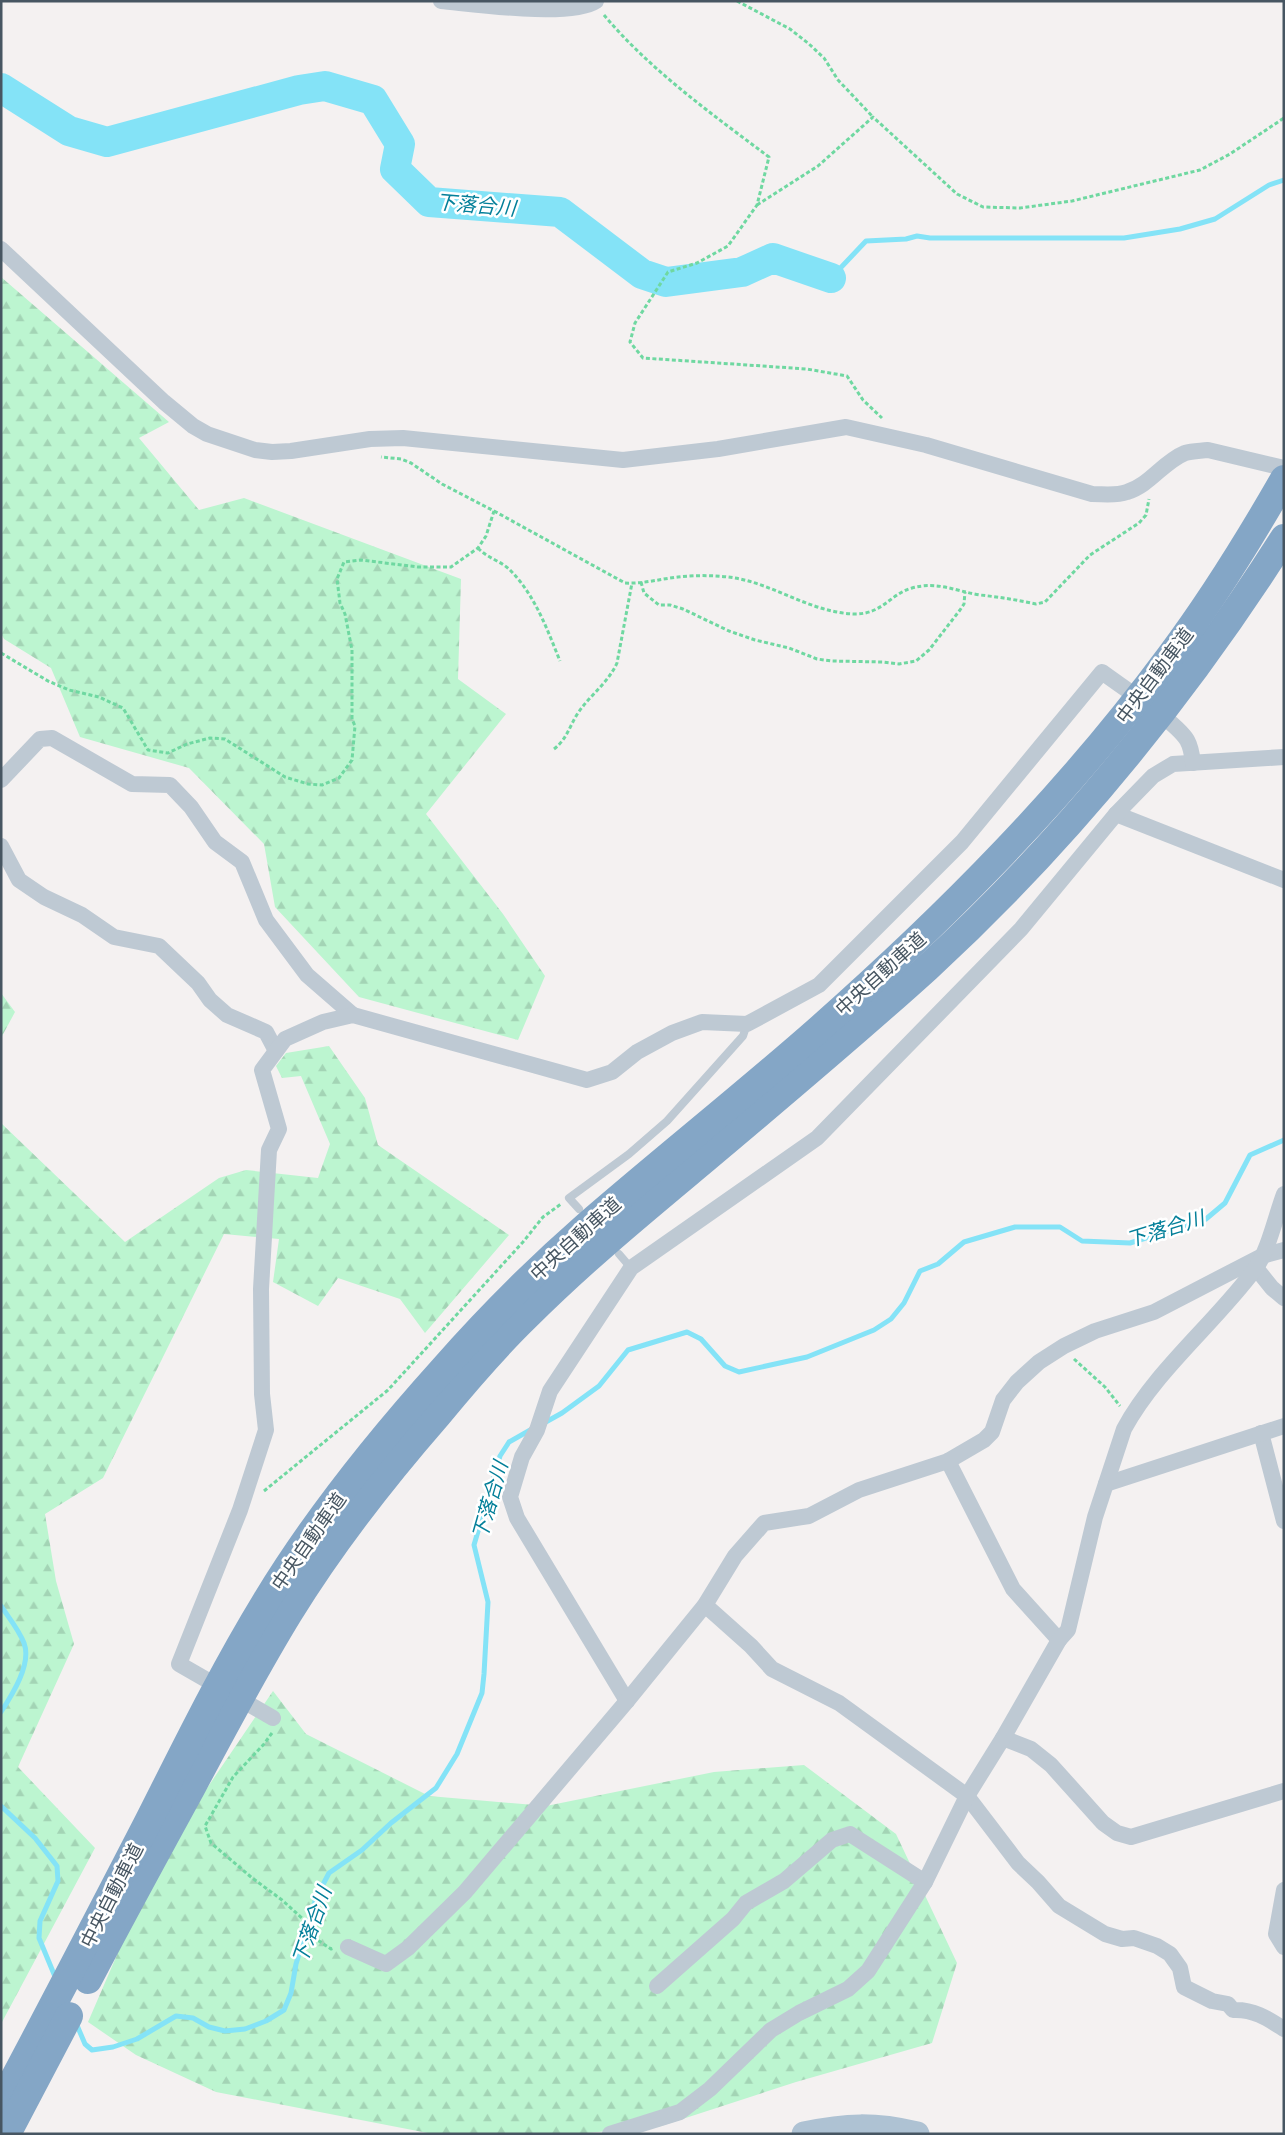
<svg xmlns="http://www.w3.org/2000/svg" width="1285" height="2135" font-family="Commissioner,'Noto Sans JP',sans-serif">
  <style>
    .forest { fill: url(#forest-firs) }
    .lines { fill: none; stroke-linecap: round; stroke-linejoin: round }
    .stream { stroke: #84e3f7; stroke-width: 5 }
    .river { stroke: #84e3f7; stroke-width: 30 }
    .path { stroke: #6fd8a1; stroke-width: 3; stroke-dasharray: 4 2.5; stroke-linecap: butt }
    .service { stroke: #bec9d3; stroke-width: 8 }
    .minor { stroke: #bec9d3; stroke-width: 16 }
    .primary { stroke: #aec2d3; stroke-width: 25 }
    .motorway { stroke: #84a6c6; stroke-width: 28 }
    .labels { text-anchor: middle; dominant-baseline: central; stroke-width: 5; stroke-linejoin: round; paint-order: stroke }
    .street-label { font-size: 19px; fill: #475662; stroke: #fff }
    .water-label { font-size: 20px; font-style: italic; fill: #037f99; stroke: #fff }
  </style>
  <defs>
    <pattern id="forest-firs" width="22" height="20" patternUnits="userSpaceOnUse" patternTransform="scale(1.25)"><rect width="22" height="20" fill="#bcf5d0"/><path d="M5 1l3.5 6h-7zM16 11l3.5 6h-7z" fill="#a3d4b5"/></pattern>
  </defs>
  <rect width="100%" height="100%" fill="#f4f1f1"/>
  <g class="forest">
    <polygon points="1,277 169,422 139,438 199,510 244,498 461,579 458,679 506,714 426,814 503,914 545,976 518,1040 359,997 275,907 264,844 189,768 80,737 51,668 4,639 1,633"/>
    <polygon points="1,993 15,1012 1,1038"/>
    <polygon points="329,1046 365,1098 378,1145 509,1235 425,1333 400,1299 338,1278 318,1306 273,1282 279,1239 224,1234 103,1478 45,1514 56,1581 74,1644 18,1767 95,1848 1,2024 1,1123 125,1242 219,1178 246,1170 318,1178 330,1144 301,1076 282,1078 276,1066 286,1053"/>
    <polygon points="273,1691 306,1734 429,1796 546,1806 714,1772 804,1765 896,1834 957,1963 932,2043 796,2082 658,2127 574,2134 433,2134 216,2092 136,2055 88,2022 129,1927 182,1825"/>
  </g>
  <g class="lines">
    <g class="stream">
      <polyline points="831,278 866,241 906,239 917,236 930,238 1124,238 1180,229 1215,219 1269,185 1284,180"/>
      <polyline points="544,1423 562,1413 599,1386 628,1350 687,1332 701,1339 725,1366 739,1372 807,1357 874,1330 891,1319 904,1303 920,1271 938,1264 964,1242 1015,1227 1060,1227 1082,1241 1130,1243 1206,1219 1225,1203 1250,1155 1284,1140"/>
      <path d="M 1,1606 C 9,1618 19,1630 24,1643 C 32,1664 12,1695 1,1712"/>
      <polyline points="1,1806 35,1838 57,1866 58,1881 40,1921 39,1938 56,1979"/>
      <polyline points="76,2023 85,2044 92,2050 113,2047 137,2039 176,2016 193,2018 209,2027 225,2031 245,2029 266,2021 284,2010 291,1993 296,1964 316,1898 329,1873 362,1850 391,1823 436,1788 457,1754 482,1693 484,1674 488,1602 474,1545 500,1456 509,1442 532,1429"/>
    </g>
    <polyline class="river" points="1,88 69,131 107,142 299,90 325,86 373,100 400,144 395,169 429,202 560,212 642,274 666,282 742,272 773,258 831,278"/>
    <g class="path">
      <polyline points="737,1 790,29 809,44 824,58 838,80 873,117"/>
      <path d="M 604,15 C 649,69 713,115 769,157 L 757,205 L 728,246 L 697,263 L 668,272 L 635,323 L 630,342 L 643,358 L 807,369 L 847,376 L 863,400 L 882,418"/>
      <polyline points="757,205 818,166 873,117 957,194 983,207 1020,208 1072,201 1200,170 1230,154 1284,118"/>
      <path d="M 494,511 L 625,583 C 643,584 660,579 678,577 C 696,575 717,575 735,578 C 776,585 812,613 855,614 C 883,614 890,594 912,588 C 938,581 955,591 980,595 C 999,597 1017,600 1036,604 L 1045,602 L 1090,555 L 1139,523 L 1146,515 L 1149,499"/>
      <path d="M 478,548 C 487,558 501,561 510,570 C 535,595 547,629 560,661"/>
      <polyline points="641,582 644,593 659,605 670,605 683,609 729,631 755,640 789,648 817,659 832,661 883,662 899,664 916,661 929,650 960,610 964,604 965,592"/>
      <polyline points="1,653 48,681 69,690 99,697 123,708 148,750 168,753 187,744 210,738 225,739 285,777 308,784 322,785 339,778 352,760 355,726 352,719 352,650 345,614 340,603 337,579 344,562 361,560 418,567 451,567 478,548 486,536 494,511 442,484 411,463 401,459 381,457"/>
      <path d="M 554,749 C 567,739 569,727 578,713 C 590,695 608,683 617,663 L 632,583"/>
      <polyline points="1074,1359 1105,1387 1120,1406"/>
      <polyline points="264,1491 388,1390 523,1242 543,1217 561,1204"/>
      <polyline points="272,1733 264,1744 233,1777 205,1826 211,1843 251,1877 282,1900 314,1929 319,1941 331,1949 334,1948"/>
    </g>
    <g class="service">
      <polyline points="579,1209 569,1198 629,1154 667,1121 743,1036 747,1024"/>
      <polyline points="619,1254 631,1268"/>
    </g>
    <g class="minor">
      <path d="M 441,1 C 474,4 570,18 596,1"/>
      <path d="M 1,249 L 164,402 L 193,426 L 207,434 L 255,450 L 272,452 L 291,451 L 370,439 L 403,438 L 623,460 L 718,449 L 846,427 L 926,445 L 1092,494 C 1104,494 1116,496 1127,492 C 1150,485 1163,462 1185,453 C 1192,451 1200,451 1208,450 L 1284,468"/>
      <polyline points="1,780 40,739 52,738 132,784 170,785 191,807 215,842 242,862 266,920 307,975 353,1015"/>
      <polyline points="1116,814 1284,880"/>
      <polyline points="1,846 19,880 44,897 82,915 114,937 159,946 198,983 210,1000 227,1015 266,1032 276,1051"/>
      <polyline points="1256,1268 1272,1288 1284,1298"/>
      <polyline points="1261,1433 1284,1521"/>
      <polyline points="948,1461 1013,1589 1059,1640"/>
      <polyline points="1106,1484 1284,1426"/>
      <path d="M 705,1605 L 751,1646 L 772,1669 L 839,1703 L 967,1796 L 1018,1863 L 1038,1882 L 1059,1906 L 1105,1934 L 1122,1939 L 1134,1938 L 1157,1946 L 1170,1954 L 1180,1968 L 1184,1987 L 1212,2001 L 1228,2004 L 1233,2010 C 1253,2009 1267,2018 1284,2029"/>
      <polyline points="627,1701 517,1518 510,1497 522,1457 537,1430 550,1391 631,1268 817,1138 1021,929 1116,814 1153,776 1173,764 1284,757"/>
      <path d="M 273,1718 L 179,1664 L 240,1510 L 266,1430 L 262,1394 L 261,1289 L 269,1150 L 279,1129 L 262,1070 L 285,1039 L 323,1022 L 353,1015 L 587,1080 L 612,1072 L 637,1052 L 672,1033 L 702,1022 L 747,1024 L 819,985 L 962,842 L 1102,672 C 1122,687 1175,721 1187,740 C 1191,747 1192,754 1193,763"/>
      <polyline points="1003,1738 1031,1749 1051,1765 1103,1823 1117,1833 1131,1837 1284,1791"/>
      <polyline points="1284,1890 1276,1934 1284,1947"/>
      <polyline points="348,1947 386,1964 408,1948 465,1892 627,1701 705,1605 735,1556 764,1523 809,1516 859,1490 948,1461 984,1440 992,1432 1003,1400 1017,1382 1039,1362 1064,1346 1095,1331 1154,1312 1262,1256 1284,1250"/>
      <polyline points="657,1986 733,1919 746,1903 784,1881 832,1840 850,1834 925,1882"/>
      <path d="M 610,2134 L 680,2112 L 710,2089 L 771,2030 L 799,2013 L 848,1989 L 868,1971 L 925,1882 L 967,1796 L 1003,1738 L 1059,1640 L 1068,1630 L 1095,1517 L 1124,1429 C 1156,1370 1215,1323 1255,1269 C 1268,1252 1276,1215 1284,1194"/>
    </g>
    <path class="primary" d="M 804,2134 C 846,2125 875,2124 917,2134"/>
    <g class="motorway">
      <path d="M 88,1980 C 122,1915 157,1851 192,1787 C 223,1729 254,1670 289,1613 C 332,1543 383,1478 437,1416 C 465,1382 494,1348 526,1317 C 582,1261 643,1211 704,1160 C 779,1097 854,1034 927,968 C 1064,842 1184,695 1284,538"/>
      <path d="M 1,2103 C 51,2010 99,1917 147,1824 C 185,1749 222,1673 266,1601 C 315,1520 381,1438 444,1368 C 488,1318 536,1270 585,1227 C 662,1160 742,1097 818,1030 C 947,916 1068,794 1170,656 C 1212,600 1249,540 1284,479"/>
      <polyline points="7,2134 69,2016"/>
    </g>
  </g>
  <g class="labels">
    <g class="street-label">
      <text transform="translate(1154 675) rotate(-53)">中央自動車道</text>
      <text transform="translate(880 973) rotate(-42)">中央自動車道</text>
      <text transform="translate(575 1238) rotate(-42)">中央自動車道</text>
      <text transform="translate(308 1541) rotate(-55)">中央自動車道</text>
      <text transform="translate(111 1895) rotate(-63)">中央自動車道</text>
    </g>
    <g class="water-label">
      <text transform="translate(476 204) rotate(5)">下落合川</text>
      <text transform="translate(1165 1228) rotate(-17)">下落合川</text>
      <text transform="translate(489 1500) rotate(-74)">下落合川</text>
      <text transform="translate(311 1925) rotate(-71)">下落合川</text>
    </g>
  </g>
  <rect width="1285" height="2135" fill="none" stroke="#475662" stroke-width="5"/>
</svg>
